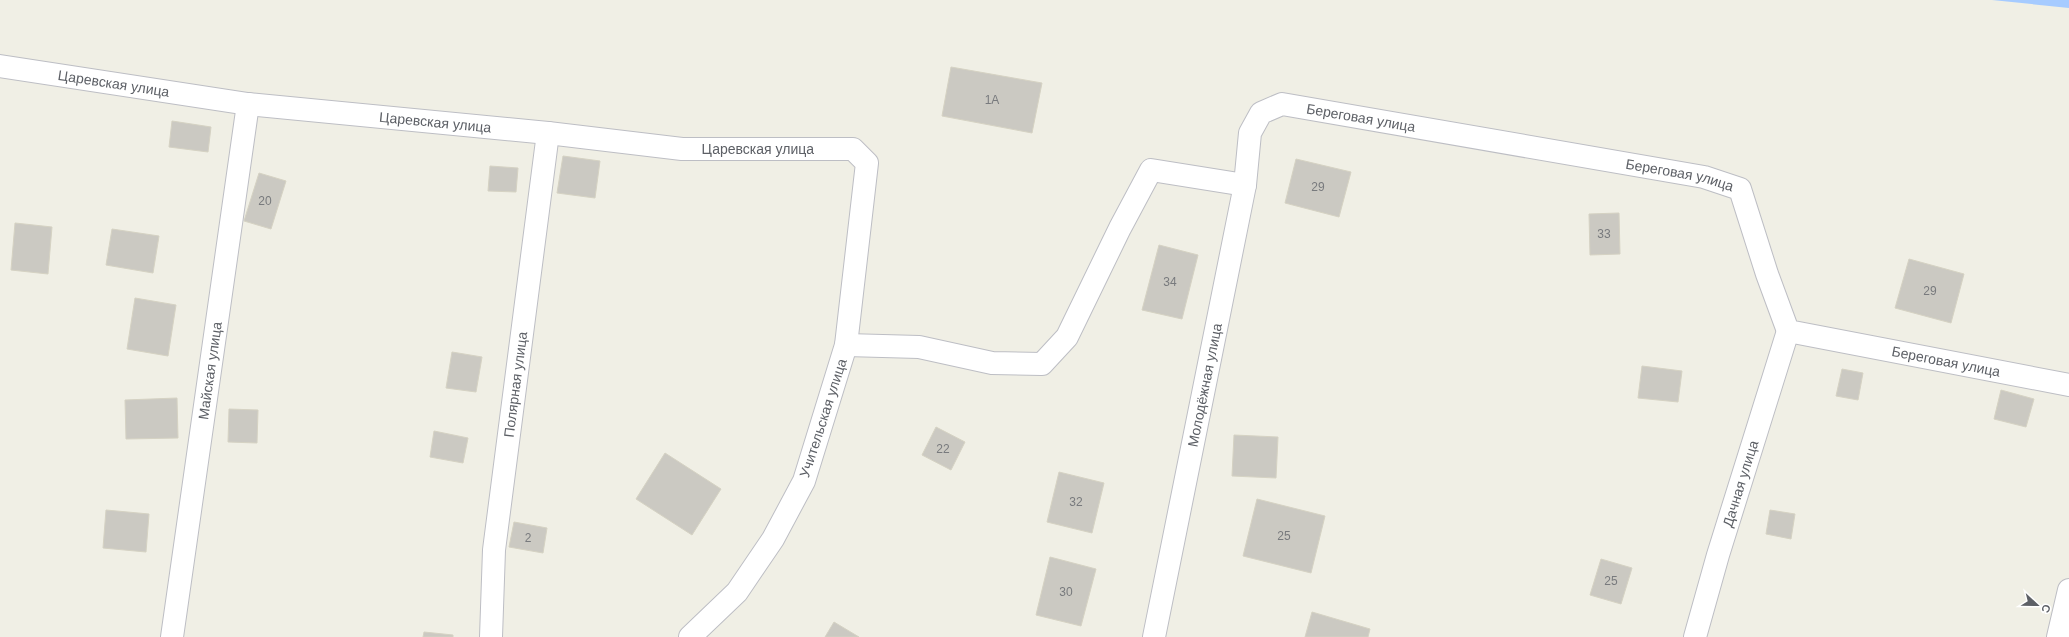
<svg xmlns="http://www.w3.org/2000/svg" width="2069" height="637" font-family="Arial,sans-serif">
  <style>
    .water { fill: #a6cbff }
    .building { fill: #cbc9c2; stroke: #d5d2c3 }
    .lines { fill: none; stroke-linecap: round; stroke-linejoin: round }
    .minor-casing { stroke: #bdbec4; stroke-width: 24 }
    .minor { stroke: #fff; stroke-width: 22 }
    .labels { text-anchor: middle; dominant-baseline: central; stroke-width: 3; stroke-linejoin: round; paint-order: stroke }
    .number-label { font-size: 12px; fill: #787a7d }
    .street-label { font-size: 14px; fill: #5d6066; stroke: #fff }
  </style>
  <rect width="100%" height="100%" fill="#f0efe5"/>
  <polygon class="water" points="1992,0 2069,0 2069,8"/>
  <g class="building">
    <polygon points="951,67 1042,83 1032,133 942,116"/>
    <polygon points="172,121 211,127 208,152 169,147"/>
    <polygon points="563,156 600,161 595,198 557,193"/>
    <polygon points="1296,159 1351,172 1339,217 1285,203"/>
    <polygon points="490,166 518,168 516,192 488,191"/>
    <polygon points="259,173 286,181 271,229 244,221"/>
    <polygon points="1619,213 1620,254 1590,255 1589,214"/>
    <polygon points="15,223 52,227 48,274 11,270"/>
    <polygon points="112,229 159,236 153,273 106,265"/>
    <polygon points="1159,245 1198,255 1182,319 1142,310"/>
    <polygon points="1909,259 1964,274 1951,323 1895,308"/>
    <polygon points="135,298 176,305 168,356 127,349"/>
    <polygon points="452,352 482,357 476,392 446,388"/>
    <polygon points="1642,366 1682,371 1678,402 1638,398"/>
    <polygon points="1842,369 1863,373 1858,400 1836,396"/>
    <polygon points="2001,390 2034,399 2026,427 1994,419"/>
    <polygon points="177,398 178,438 126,439 125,400"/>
    <polygon points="229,409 258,410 257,443 228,442"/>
    <polygon points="936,427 965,442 951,470 922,455"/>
    <polygon points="434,431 468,438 463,463 430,457"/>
    <polygon points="1234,435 1278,437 1276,478 1232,476"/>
    <polygon points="665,453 721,489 692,535 636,499"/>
    <polygon points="1059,472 1104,483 1092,533 1047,522"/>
    <polygon points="1257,499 1325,516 1311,573 1243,556"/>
    <polygon points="106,510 149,514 146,552 103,548"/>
    <polygon points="1770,510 1795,514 1791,539 1766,534"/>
    <polygon points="514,522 547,528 543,553 509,547"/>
    <polygon points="1050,557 1096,569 1081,626 1036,615"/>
    <polygon points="1601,559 1632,568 1621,604 1590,595"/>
    <polygon points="1312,612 1370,629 1368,637 1305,637"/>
    <polygon points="834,622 859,637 825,637"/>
    <polygon points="424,632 453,635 453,637 423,637"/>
  </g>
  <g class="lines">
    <defs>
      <g id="minor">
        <path id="s1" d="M 0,66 L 248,104 L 548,133 L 682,149 L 853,149 L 867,163 L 846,345 L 804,481 L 773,539 L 737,592 L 690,637"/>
        <polyline points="846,345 919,347 992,363 1042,364 1067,337 1120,228 1151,170 1245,185"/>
        <path id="s2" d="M 172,637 L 248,104"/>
        <path id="s3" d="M 491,637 L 494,550 L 548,133"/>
        <path id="s4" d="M 1154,637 L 1245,185 L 1250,133 L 1261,113 L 1282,104 L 1704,177 L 1740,189 L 1767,274 L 1788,331 L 2069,385"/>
        <path id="s5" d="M 1695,637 L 1718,555 L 1788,331"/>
        <polyline points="2058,637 2069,590"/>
      </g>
    </defs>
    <use href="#minor" class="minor-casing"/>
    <use href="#minor" class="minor"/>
  </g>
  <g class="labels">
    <g class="number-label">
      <text x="992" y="100">1А</text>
      <text x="1318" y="187">29</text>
      <text x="265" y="201">20</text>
      <text x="1604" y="234">33</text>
      <text x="1170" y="282">34</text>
      <text x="1930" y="291">29</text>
      <text x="943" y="449">22</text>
      <text x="1076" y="502">32</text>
      <text x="1284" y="536">25</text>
      <text x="528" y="538">2</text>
      <text x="1611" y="581">25</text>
      <text x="1066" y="592">30</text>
    </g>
    <g class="street-label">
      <text stroke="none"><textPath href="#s1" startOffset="115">Царевская улица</textPath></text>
      <text stroke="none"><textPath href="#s4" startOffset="639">Береговая улица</textPath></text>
      <text stroke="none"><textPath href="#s1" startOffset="439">Царевская улица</textPath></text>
      <text stroke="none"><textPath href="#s1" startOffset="763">Царевская улица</textPath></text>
      <text stroke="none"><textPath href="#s4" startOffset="963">Береговая улица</textPath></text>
      <text stroke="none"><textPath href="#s4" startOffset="1336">Береговая улица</textPath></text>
      <text stroke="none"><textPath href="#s2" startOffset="269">Майская улица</textPath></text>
      <text stroke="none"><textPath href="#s3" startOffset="254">Полярная улица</textPath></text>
      <text stroke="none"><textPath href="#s4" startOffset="257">Молодёжная улица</textPath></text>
      <text transform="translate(823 418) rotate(-72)">Учительская улица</text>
      <text stroke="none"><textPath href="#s5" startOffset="160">Дачная улица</textPath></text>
    </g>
  </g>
  <g transform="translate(2037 605) rotate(112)" stroke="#ffffff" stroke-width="3" paint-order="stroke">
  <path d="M0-3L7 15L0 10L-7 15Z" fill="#5d6066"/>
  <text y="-6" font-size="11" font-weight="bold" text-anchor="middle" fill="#5d6066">С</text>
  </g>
</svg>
